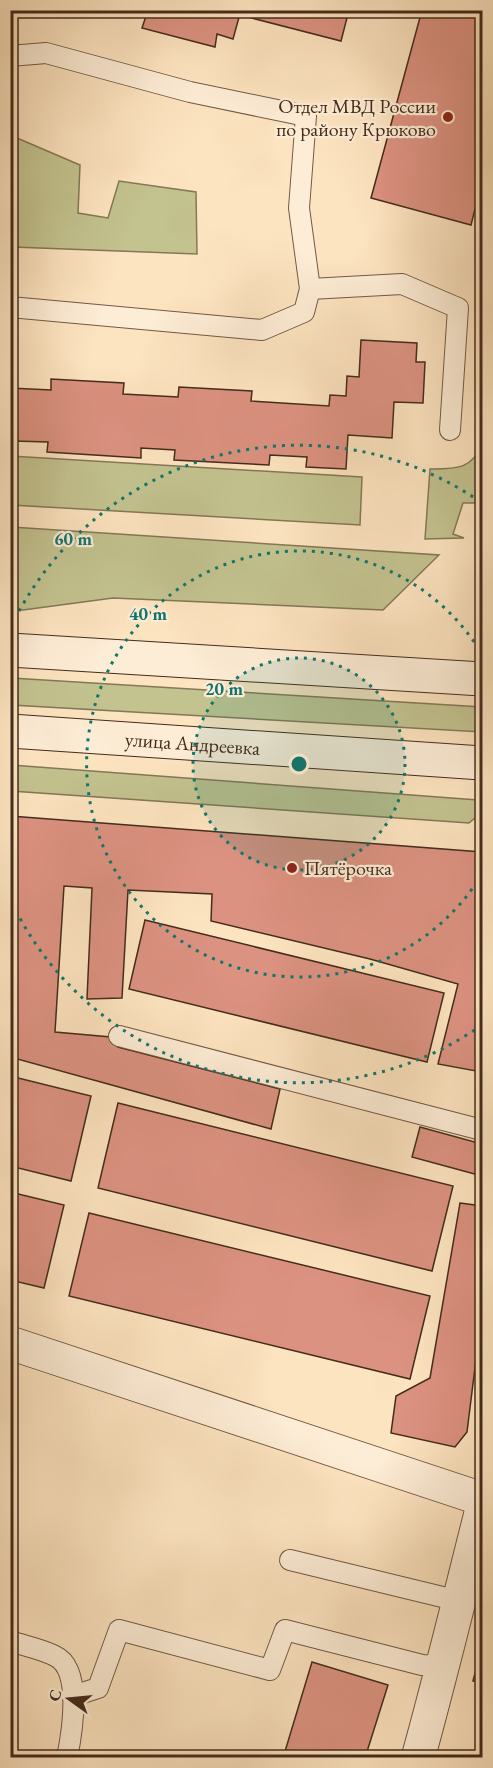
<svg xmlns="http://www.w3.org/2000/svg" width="493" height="1768" font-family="'EB Garamond',serif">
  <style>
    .green { fill: #c3c390; stroke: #847856; stroke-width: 1.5 }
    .building { fill: #dc9281; stroke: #442c1b; stroke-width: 1.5 }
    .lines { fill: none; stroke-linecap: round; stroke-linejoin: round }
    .lane-casing { stroke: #725a44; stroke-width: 22 }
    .street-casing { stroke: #725a44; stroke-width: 35 }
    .secondary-casing { stroke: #442c1b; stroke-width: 35 }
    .lane { stroke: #feedd6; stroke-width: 20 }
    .street { stroke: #feedd6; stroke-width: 33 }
    .secondary { stroke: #feedd6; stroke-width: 33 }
    .ring { fill: none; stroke: #0f766e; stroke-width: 3; stroke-dasharray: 3 6 }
    .poi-dot { fill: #8f2418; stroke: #feedd6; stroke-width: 2 }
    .labels { text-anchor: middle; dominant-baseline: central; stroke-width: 4.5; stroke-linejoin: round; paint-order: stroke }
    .poi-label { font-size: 20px; fill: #442c1b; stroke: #feedd6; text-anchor: end }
    .street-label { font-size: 20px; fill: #442c1b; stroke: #feedd6 }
    .centre { fill: #0f766e; stroke: #feedd6; stroke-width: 3 }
    .ring-label { font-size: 18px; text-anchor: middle; font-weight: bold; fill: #0f766e; stroke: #feedd6; stroke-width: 4.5; stroke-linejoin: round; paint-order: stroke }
  </style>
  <rect width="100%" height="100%" fill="#fde4c0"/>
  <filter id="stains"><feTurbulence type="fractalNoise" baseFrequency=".00333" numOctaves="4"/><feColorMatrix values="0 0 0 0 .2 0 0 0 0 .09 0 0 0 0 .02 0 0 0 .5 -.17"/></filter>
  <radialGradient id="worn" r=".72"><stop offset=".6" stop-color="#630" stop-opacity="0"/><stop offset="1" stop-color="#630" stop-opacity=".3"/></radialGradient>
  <g class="green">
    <polygon points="10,135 80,165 78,213 108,218 119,181 196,192 197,254 13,247 10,235"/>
    <path d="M 482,444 L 482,493 L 480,503 L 463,503 L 453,534 L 464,538 L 425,539 L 430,469 C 455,469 472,470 482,444 Z"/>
    <polygon points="10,456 362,477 360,525 11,505"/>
    <polygon points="11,527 439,555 383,610 113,598 23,610 11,609"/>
    <polygon points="11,678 482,707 482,732 11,705"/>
    <polygon points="11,765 478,800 482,806 482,812 469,823 11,791"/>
  </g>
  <g class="building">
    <polygon points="125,10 241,10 233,39 217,34 215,47 142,28 146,16"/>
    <polygon points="241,10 349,10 341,41 240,15"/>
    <polygon points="422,10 482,10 482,181 471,225 371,198"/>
    <polygon points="361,340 417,343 416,362 425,362 423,403 394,402 392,438 348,435 346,469 306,467 307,457 270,455 269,465 174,460 175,450 141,448 141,458 47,452 48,442 14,441 14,451 10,450 10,388 51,390 51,379 87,381 124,383 123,394 178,397 179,387 252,391 251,401 329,406 330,395 346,396 347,376 359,377"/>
    <polygon points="10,816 482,852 482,1096 477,1094 482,1072 438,1064 458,984 370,959 211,921 212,894 128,890 122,998 87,999 92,888 64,886 55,1032 111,1037 118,1047 280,1089 271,1129 10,1057"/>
    <polygon points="145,920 444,993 427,1062 129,989"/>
    <polygon points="10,1076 91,1096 71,1181 10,1166"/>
    <polygon points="118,1103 453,1186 432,1271 98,1188"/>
    <polygon points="420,1127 482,1144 482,1176 412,1157"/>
    <polygon points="10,1192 64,1205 44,1288 10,1280"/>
    <polygon points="460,1203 482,1206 482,1311 467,1432 455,1447 391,1433 396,1396 430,1378"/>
    <polygon points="89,1213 430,1296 410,1379 69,1296"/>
    <polygon points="482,1648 482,1683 473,1681"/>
    <polygon points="312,1662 388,1685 365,1758 283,1758"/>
  </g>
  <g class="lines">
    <defs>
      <g id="lane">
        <polyline points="10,56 46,53 190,92 306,116 299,208 310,289 304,312 262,330 10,307"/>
        <polyline points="310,289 402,284 458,308 450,430"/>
        <polyline points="119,1036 482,1130"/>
        <polyline points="290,1560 459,1601"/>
        <path d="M 10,1641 C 25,1646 42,1649 55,1656 C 83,1669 72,1733 67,1758"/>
        <polyline points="73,1696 98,1688 119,1630 270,1670 285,1630 422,1665 444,1666"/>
      </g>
      <g id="street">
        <polyline points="10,1343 482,1499"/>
        <path d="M 418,1758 C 441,1675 461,1592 482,1509"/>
      </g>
      <g id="secondary">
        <polyline points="10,650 482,679"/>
        <path id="s1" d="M 10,731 L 482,763"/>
      </g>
    </defs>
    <use href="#lane" class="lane-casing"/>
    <use href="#street" class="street-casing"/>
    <use href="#secondary" class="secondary-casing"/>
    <use href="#lane" class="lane"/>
    <use href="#street" class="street"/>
    <use href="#secondary" class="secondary"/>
  </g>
  <circle cx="299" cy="764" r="106" fill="#0f766e" fill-opacity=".12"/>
  <g class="ring">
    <circle cx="299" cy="764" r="106"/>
    <path d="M482 874A213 213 0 1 1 482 654"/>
    <path d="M482 1025A319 319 0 0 1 11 901M11 627A319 319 0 0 1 482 503"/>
  </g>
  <g class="poi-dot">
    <circle cx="448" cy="117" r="6"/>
    <circle cx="292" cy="868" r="6"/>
  </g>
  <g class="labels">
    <g class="poi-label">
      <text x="436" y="106">Отдел МВД России<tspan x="436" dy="23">по району Крюково</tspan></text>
      <text x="304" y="868" text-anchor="start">Пятёрочка</text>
    </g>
    <g class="street-label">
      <text stroke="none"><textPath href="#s1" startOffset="183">улица Андреевка</textPath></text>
    </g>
  </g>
  <circle cx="299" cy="764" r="9" class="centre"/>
  <g class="ring-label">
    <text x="73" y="545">60 m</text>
    <text x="148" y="620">40 m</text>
    <text x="224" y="695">20 m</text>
  </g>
  <rect width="493" height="1768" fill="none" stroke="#fde4c0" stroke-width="36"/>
  <rect x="12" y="12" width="469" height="1744" fill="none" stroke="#442c1b" stroke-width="3"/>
  <rect x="18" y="18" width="457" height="1732" fill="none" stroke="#442c1b" stroke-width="1.5"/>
  <g transform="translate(69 1699) rotate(285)" stroke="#feedd6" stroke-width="4.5" paint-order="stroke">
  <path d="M0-4.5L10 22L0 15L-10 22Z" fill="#442c1b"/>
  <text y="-9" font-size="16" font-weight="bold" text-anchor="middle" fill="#442c1b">С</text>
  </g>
  <rect width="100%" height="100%" filter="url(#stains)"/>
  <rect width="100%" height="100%" fill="url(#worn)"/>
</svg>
